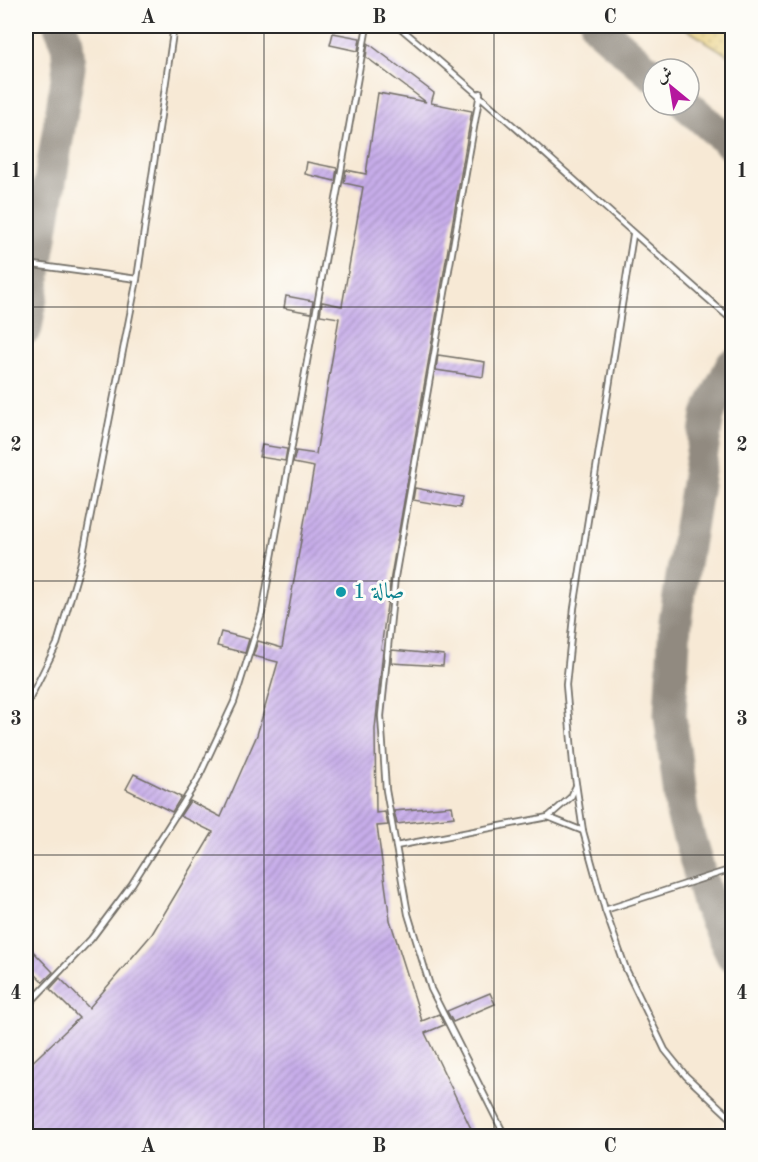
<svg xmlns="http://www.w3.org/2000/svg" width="758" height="1162" font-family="'Old Standard TT',Amiri,serif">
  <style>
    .sand { fill: url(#sand-dots); stroke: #8c8264; stroke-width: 1.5 }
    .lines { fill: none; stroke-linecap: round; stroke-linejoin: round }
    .taxiway { stroke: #918a80; stroke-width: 33 }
    .building { fill: url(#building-hatch) }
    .lane-casing { stroke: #726e66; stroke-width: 8 }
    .lane { stroke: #fff; stroke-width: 4.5 }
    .grid { fill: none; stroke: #2b2b2b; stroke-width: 1.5; stroke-opacity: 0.55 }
    .culture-dot { fill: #0f9aa8; stroke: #fdfcf7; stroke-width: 2 }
    .labels { text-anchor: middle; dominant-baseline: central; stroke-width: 6; stroke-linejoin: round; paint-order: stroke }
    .culture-label { font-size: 22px; fill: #0d838f; stroke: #fdfcf7; text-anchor: start }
    .neatline { fill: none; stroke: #2b2b2b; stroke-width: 2 }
    .grid-label { font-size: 20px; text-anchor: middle; font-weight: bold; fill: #2b2b2b }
  </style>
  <defs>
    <pattern id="sand-dots" width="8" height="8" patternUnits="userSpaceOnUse" patternTransform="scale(1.5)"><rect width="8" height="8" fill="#eeda9e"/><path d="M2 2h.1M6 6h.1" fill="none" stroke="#cb8" stroke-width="1.8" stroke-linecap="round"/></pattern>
    <pattern id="building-hatch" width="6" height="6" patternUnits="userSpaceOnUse" patternTransform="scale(1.5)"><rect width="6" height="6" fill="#c7adea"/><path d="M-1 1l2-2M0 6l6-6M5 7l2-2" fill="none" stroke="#a28dbe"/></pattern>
  </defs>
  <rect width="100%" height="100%" fill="#fdfcf7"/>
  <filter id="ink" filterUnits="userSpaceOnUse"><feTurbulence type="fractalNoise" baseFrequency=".0167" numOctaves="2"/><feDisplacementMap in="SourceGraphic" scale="12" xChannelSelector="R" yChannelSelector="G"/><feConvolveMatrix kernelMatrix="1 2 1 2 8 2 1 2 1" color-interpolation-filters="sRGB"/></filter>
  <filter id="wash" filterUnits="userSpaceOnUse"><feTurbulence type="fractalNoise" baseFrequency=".008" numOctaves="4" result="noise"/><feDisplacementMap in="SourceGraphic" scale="24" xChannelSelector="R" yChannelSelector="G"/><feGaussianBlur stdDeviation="1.35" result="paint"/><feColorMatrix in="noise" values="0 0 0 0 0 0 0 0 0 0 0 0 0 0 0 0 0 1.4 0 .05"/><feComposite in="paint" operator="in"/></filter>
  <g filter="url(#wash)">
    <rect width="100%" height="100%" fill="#f7e9d5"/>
    <polygon class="sand" points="682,26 732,26 732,58 686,29"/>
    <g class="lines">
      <g class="taxiway">
        <polyline points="597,26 653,75"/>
        <polyline points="687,105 732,145"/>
        <polyline points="26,328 69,67 67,42 60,26"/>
        <polyline points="732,365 708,415 675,621 670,715 682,813 709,906 732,955"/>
      </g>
    </g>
    <g id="blocks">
      <g class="building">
        <polygon points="333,33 360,38 358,51 330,45"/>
        <polygon points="368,43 434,93 431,103 472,111 391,576 381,649 383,650 375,729 376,813 385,812 388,825 377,826 390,920 422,1021 439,1014 444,1025 425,1033 475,1137 26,1137 26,1068 79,1018 50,989 60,978 89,1008 152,934 213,832 180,816 190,801 221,817 257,735 278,662 253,656 258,641 282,648 314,467 293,463 296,451 316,454 339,318 320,315 322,302 342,306 363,187 344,183 346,170 366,174 378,93 426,102 366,57"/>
        <polygon points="307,162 337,168 335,181 305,174"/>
        <polygon points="286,296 313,301 311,313 284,308"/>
        <polygon points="438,355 485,362 483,377 436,370"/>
        <polygon points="262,445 287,449 285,461 259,457"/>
        <polygon points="415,488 462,497 460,508 413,500"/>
        <polygon points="221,632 249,639 245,653 217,646"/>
        <polygon points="392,650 444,655 443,666 391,663"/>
        <polygon points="134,774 181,797 172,812 126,789"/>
        <polygon points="452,806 454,817 397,824 394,811"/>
        <polygon points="26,944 53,972 43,982 26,965"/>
        <polygon points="490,993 495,1004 453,1022 447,1011"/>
      </g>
    </g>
  </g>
  <g filter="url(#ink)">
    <use href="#blocks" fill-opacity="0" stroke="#726e66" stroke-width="1.5"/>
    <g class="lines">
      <defs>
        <g id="lane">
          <path d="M 398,26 C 512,121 620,223 732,320"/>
          <polyline points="480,93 395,577 381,716 386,790 408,914 431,989 505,1136"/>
          <polyline points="633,235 574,608 566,685 573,763 583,831 605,910 626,969 665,1050 686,1076 732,1119"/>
          <polyline points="26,264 137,279"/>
          <polyline points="26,706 57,644 82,559 137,279 174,26"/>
          <polyline points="576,786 571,797 548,817 583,831"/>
          <polyline points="396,846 548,817"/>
          <polyline points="605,910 732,869"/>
          <polyline points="26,1007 91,939 132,884 197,781 234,702 262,613 367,26"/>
        </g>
      </defs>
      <use href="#lane" class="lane-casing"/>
      <use href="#lane" class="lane"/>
    </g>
  </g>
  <path class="grid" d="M 264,26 L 264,1136M 494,26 L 494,1136M 26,307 L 732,307M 26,581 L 732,581M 26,855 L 732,855"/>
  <circle class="culture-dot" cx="341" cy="592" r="6"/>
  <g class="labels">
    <g class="culture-label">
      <text x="353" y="592">صالة 1</text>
    </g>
  </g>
  <rect width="758" height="1162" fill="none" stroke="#fdfcf7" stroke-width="66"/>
  <g transform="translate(671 87) rotate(330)"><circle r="28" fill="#fdfcf7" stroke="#a9a8a5" stroke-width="1.5"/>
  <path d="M0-4.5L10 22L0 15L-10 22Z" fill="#b5179e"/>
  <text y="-9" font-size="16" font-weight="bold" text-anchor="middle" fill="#2b2b2b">ش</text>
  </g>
  <rect x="33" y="33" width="692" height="1096" class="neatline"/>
  <g class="grid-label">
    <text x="148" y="23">A</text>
    <text x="379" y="23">B</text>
    <text x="610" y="23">C</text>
    <text x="16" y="177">1</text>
    <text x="742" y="177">1</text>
    <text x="16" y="451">2</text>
    <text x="742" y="451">2</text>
    <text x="16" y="725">3</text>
    <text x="742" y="725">3</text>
    <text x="16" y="999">4</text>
    <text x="742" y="999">4</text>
    <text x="148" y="1152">A</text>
    <text x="379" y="1152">B</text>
    <text x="610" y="1152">C</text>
  </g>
</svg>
